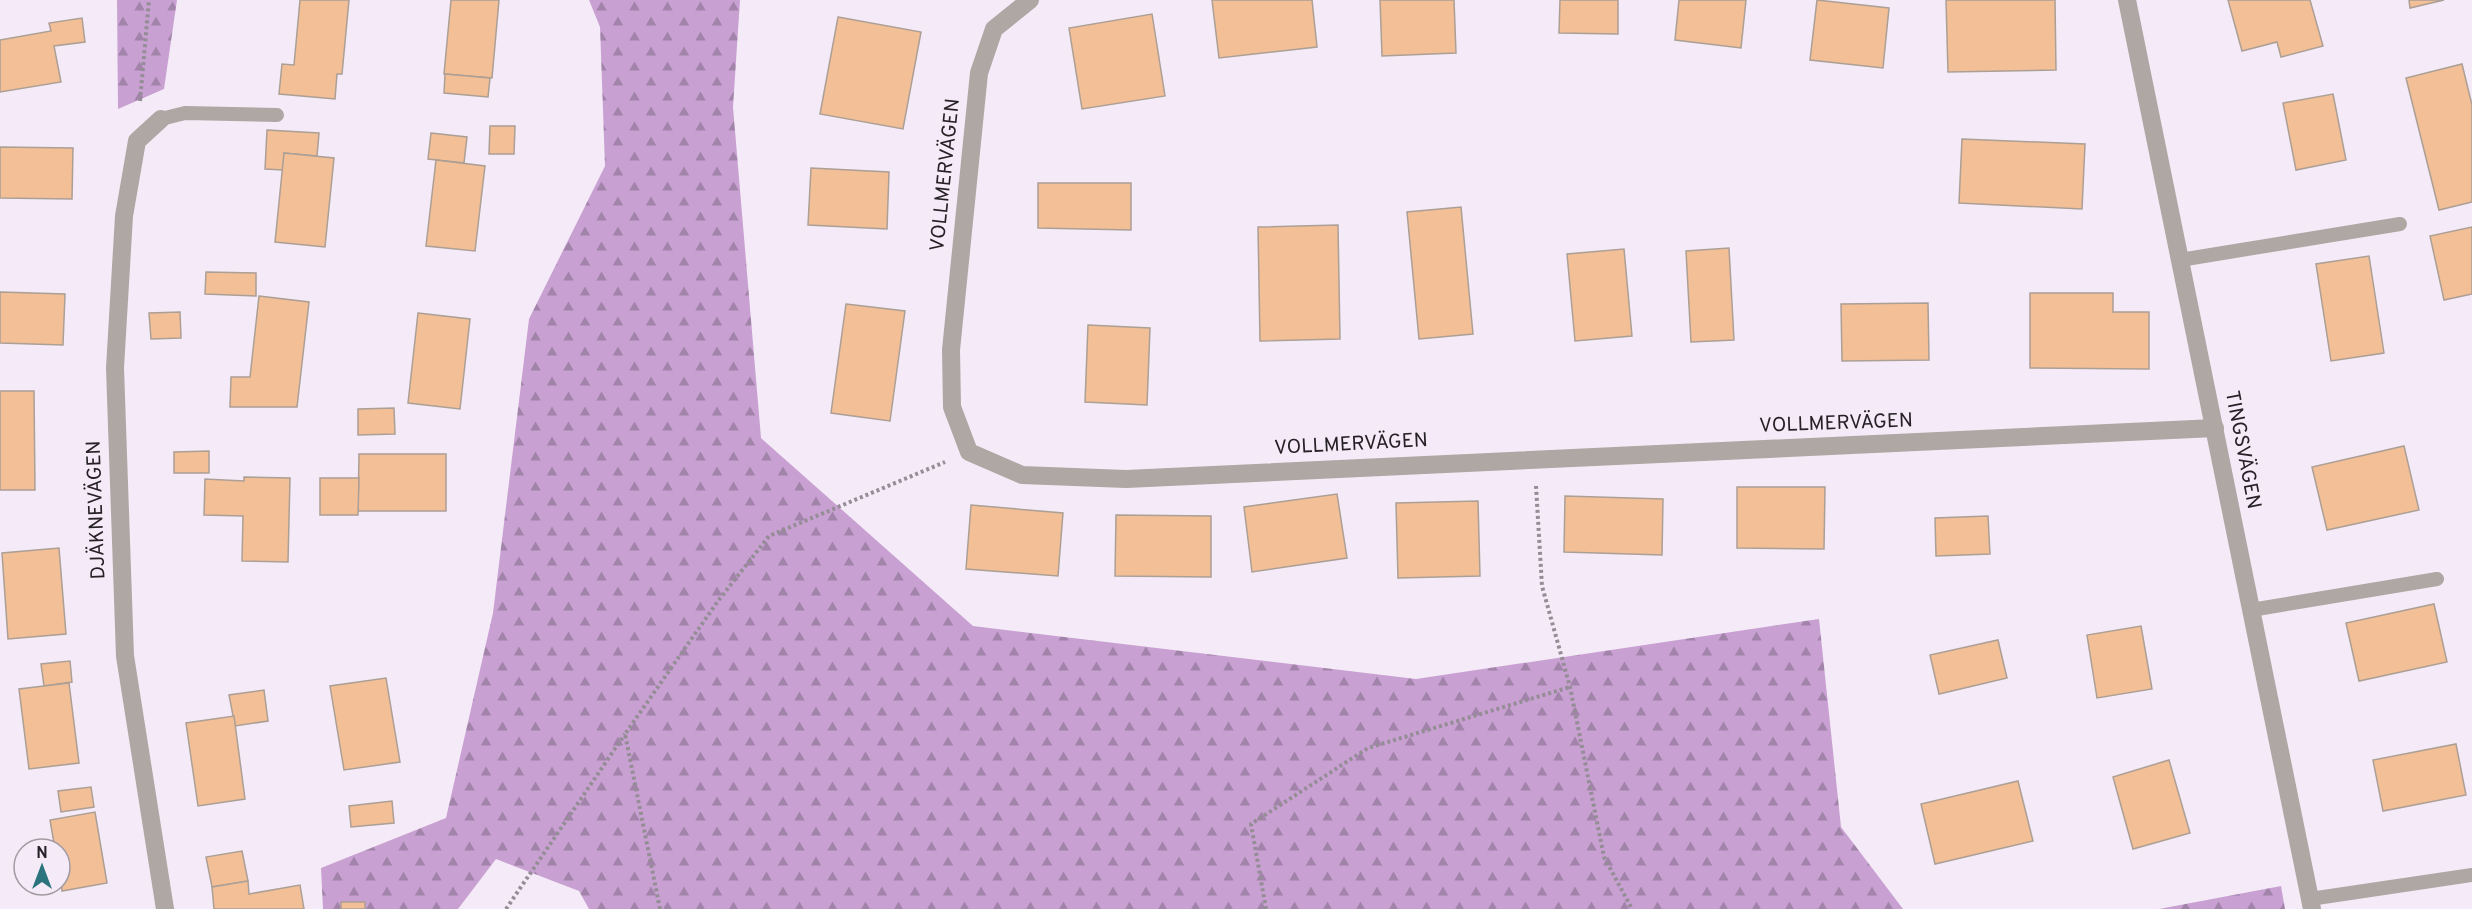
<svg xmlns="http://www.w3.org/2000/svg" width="2472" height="909" font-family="Overpass,sans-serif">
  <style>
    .forest { fill: url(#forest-firs) }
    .building { fill: #f3bf97; stroke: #ac9f95; stroke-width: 1.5 }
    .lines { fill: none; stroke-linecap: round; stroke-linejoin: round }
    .path { stroke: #958d96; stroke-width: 4; stroke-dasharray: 3 3; stroke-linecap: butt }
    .lane { stroke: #aea7a3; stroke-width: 14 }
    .street { stroke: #aea7a3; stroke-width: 18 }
    .labels { text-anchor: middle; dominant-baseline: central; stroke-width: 6; stroke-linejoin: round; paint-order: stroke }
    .street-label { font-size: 20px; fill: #252126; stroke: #f5eaf7 }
  </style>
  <defs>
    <pattern id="forest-firs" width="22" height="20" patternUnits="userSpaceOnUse" patternTransform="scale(1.5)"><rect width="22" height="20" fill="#c8a1d2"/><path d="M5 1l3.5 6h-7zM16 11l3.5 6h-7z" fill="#a283aa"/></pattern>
  </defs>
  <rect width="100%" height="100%" fill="#f5eaf7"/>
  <g class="forest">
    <polygon points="117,0 177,0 164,89 118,109"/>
    <polygon points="589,0 740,0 733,107 761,438 973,626 1416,679 1819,619 1841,827 1903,909 589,909 579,891 496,859 458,909 323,909 321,868 446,818 493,613 529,319 605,166 600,27"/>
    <polygon points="2281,886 2285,909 2159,909"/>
  </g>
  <g class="building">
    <polygon points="300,0 349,0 342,74 337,74 335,99 279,94 282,64 294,65"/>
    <polygon points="451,0 499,0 492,78 444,74"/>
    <polygon points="1212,0 1312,0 1317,47 1219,58"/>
    <polygon points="1380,0 1454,0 1456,53 1382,56"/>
    <polygon points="1560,0 1618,0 1618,34 1559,33"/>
    <polygon points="1679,0 1746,0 1741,48 1675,40"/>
    <polygon points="1817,0 1889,8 1883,68 1810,60"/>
    <polygon points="1946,0 2055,0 2056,70 1948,72"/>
    <polygon points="2228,0 2310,0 2323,46 2281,57 2277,42 2242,51"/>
    <polygon points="2409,0 2444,0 2410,8"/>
    <polygon points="1152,14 1165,96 1082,109 1069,28"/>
    <polygon points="838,17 921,32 903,129 820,114"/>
    <polygon points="82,18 85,42 54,46 61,82 0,92 0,40 51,31 49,23"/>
    <polygon points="2462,64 2472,105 2472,202 2439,210 2406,78"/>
    <polygon points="445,74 490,78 488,97 444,93"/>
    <polygon points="2333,94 2346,160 2296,170 2283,103"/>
    <polygon points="490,126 515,126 514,154 489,154"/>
    <polygon points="267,130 319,133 317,156 284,153 283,170 265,169"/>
    <polygon points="431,133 467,137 464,163 428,159"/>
    <polygon points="1962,139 2085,144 2082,209 1959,203"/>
    <polygon points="0,147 73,148 72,199 0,198"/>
    <polygon points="284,153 334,158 325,247 275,242"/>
    <polygon points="436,160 485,166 475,251 426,246"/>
    <polygon points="811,168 889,172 887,229 808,225"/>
    <polygon points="1038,183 1131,183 1131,230 1038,228"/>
    <polygon points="1461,207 1473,334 1419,339 1407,212"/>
    <polygon points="1338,225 1340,339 1260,341 1258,227"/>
    <polygon points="2472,227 2472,294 2444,300 2430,236"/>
    <polygon points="1729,248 1734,340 1691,342 1686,251"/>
    <polygon points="1624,249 1632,336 1575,341 1567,254"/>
    <polygon points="2369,256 2384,353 2331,361 2316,264"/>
    <polygon points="206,272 256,273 256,296 205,294"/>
    <polygon points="0,292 65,294 63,345 0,343"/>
    <polygon points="2030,293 2113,293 2113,312 2149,312 2149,369 2030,368"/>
    <polygon points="259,296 309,302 297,407 230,407 231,377 250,377"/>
    <polygon points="1928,303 1929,360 1842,361 1841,304"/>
    <polygon points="846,304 905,311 890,421 831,413"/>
    <polygon points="180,312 181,338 151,339 149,313"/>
    <polygon points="418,313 470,319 460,409 408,403"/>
    <polygon points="1088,325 1150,328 1147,405 1085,402"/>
    <polygon points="0,391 34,391 35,490 0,490"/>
    <polygon points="394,408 395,434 358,435 358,409"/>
    <polygon points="2404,446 2419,510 2327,530 2312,467"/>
    <polygon points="209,451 209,473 174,473 174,452"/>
    <polygon points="359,454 446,454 446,511 358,511"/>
    <polygon points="244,477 290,478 288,562 242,561 243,516 204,515 205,479 244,481"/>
    <polygon points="320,478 359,478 358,515 320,515"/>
    <polygon points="1737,487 1825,487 1824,549 1737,548"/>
    <polygon points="1337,494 1347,558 1252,572 1244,507"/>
    <polygon points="1565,496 1663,499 1662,555 1564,552"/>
    <polygon points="1478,501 1480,576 1398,578 1396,503"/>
    <polygon points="971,505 1063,513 1058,576 966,569"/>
    <polygon points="1116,515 1211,516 1211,577 1115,576"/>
    <polygon points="1988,516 1990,554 1936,556 1935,518"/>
    <polygon points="59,548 66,634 8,639 2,553"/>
    <polygon points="2434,604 2447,662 2359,681 2346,623"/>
    <polygon points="2141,626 2152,689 2097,698 2087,635"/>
    <polygon points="1998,640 2007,678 1939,694 1930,655"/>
    <polygon points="70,661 72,682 44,686 41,664"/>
    <polygon points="386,678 400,762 344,770 330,686"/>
    <polygon points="69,683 79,763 29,769 19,689"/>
    <polygon points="264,690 268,721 235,726 229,695"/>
    <polygon points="234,716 245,799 198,806 186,723"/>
    <polygon points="2456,744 2466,795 2383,811 2373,760"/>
    <polygon points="2169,760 2190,833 2133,849 2113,777"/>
    <polygon points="2018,781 2033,841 1935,864 1921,804"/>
    <polygon points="91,787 94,807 61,812 58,791"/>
    <polygon points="392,801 394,823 351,827 349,806"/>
    <polygon points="95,812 107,883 62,891 60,849 55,849 50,820"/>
    <polygon points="242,851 248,881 212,887 206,857"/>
    <polygon points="248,881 249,894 300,885 304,909 214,909 212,887"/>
    <rect x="341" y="902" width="24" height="7"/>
  </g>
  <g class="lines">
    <g class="path">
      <polyline points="140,101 149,0"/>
      <polyline points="1536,486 1542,586 1570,687 1604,857 1632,909"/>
      <polyline points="506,909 625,734"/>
      <polyline points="660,909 625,734 718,601 769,536 945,462"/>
      <polyline points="1266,909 1251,824 1368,748 1570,687"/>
    </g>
    <g class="lane">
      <polyline points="161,119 185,113 277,115"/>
      <polyline points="2180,260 2400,224"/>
      <polyline points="2251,610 2437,579"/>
      <polyline points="2310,899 2472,875"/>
    </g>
    <g class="street">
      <polyline points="1030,0 994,29 979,73 951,350 952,407 969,452 1022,475 1126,479 2215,428"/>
      <polyline points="2127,0 2312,909"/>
      <polyline points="161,119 137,141 124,216 115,368 125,656 165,909"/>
    </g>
  </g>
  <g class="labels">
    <g class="street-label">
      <text transform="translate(946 175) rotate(-84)">VOLLMERVÄGEN</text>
      <text transform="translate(1836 424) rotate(-2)">VOLLMERVÄGEN</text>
      <text transform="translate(1351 445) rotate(-3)">VOLLMERVÄGEN</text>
      <text transform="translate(2242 450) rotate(79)">TINGSVÄGEN</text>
      <text transform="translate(97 510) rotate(-92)">DJÄKNEVÄGEN</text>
    </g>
  </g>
  <g transform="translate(42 867)"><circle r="28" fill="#f5eaf7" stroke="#a29aa3" stroke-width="1.5"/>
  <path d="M0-4.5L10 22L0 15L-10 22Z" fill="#2b747d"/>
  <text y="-9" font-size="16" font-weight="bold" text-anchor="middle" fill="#252126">N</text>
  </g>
</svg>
